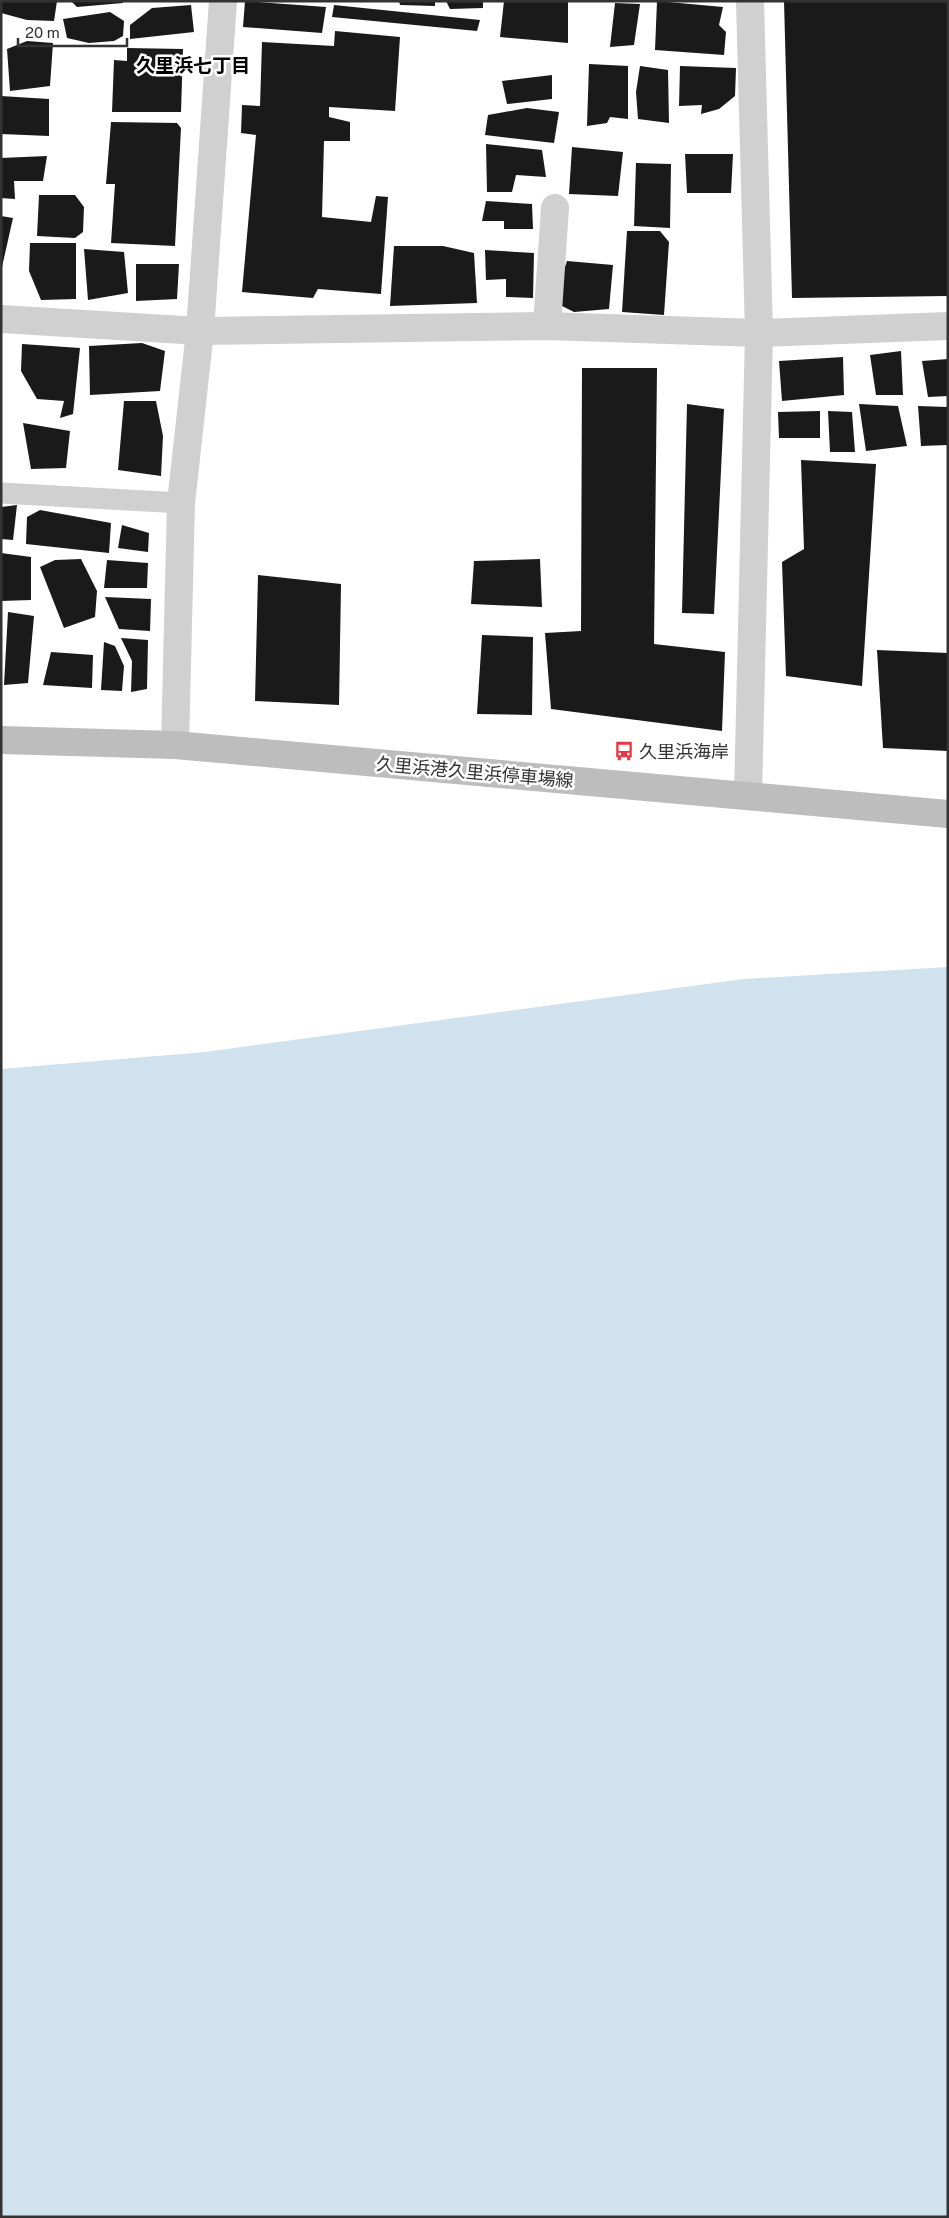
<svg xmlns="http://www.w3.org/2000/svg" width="949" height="2218" font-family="'Public Sans','Noto Sans JP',sans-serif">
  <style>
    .water { fill: #cfe2ee }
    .building { fill: #1a1a1a }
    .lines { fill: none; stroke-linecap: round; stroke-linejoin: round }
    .lane { stroke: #d0d0d0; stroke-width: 21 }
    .street { stroke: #d0d0d0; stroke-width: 28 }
    .secondary { stroke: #bdbdbd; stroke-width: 28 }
    .labels { text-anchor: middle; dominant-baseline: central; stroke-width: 5; stroke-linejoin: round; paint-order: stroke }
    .poi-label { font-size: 18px; fill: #333; stroke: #fff; text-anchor: start }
    .street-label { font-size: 18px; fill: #333; stroke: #fff }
    .neighbourhood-label { font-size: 19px; font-weight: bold; fill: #000; stroke: #fff }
  </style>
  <rect width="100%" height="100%" fill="#fff"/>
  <polygon class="water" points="948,967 948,2217 1,2217 1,1069 205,1052 744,979"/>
  <g class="building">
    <polygon points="1,1 57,1 54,21 27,20 1,13"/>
    <polygon points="71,1 123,1 123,3 77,7"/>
    <polygon points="245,1 326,7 322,33 243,27"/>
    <polygon points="399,1 435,1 435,6 400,5"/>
    <polygon points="446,1 483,1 483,8 450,9"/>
    <polygon points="504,1 568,1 568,43 500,37"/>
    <polygon points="657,1 723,7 719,25 726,32 724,55 655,50"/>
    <polygon points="784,1 948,1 948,296 792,298"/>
    <polygon points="615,3 640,4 634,45 610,47"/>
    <polygon points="191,5 194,32 130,39 130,25 152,8"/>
    <polygon points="334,5 480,20 477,31 332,17"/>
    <polygon points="110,12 124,21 123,36 114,41 89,43 67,38 63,19"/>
    <polygon points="335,31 400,37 395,111 329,107 329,117 350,122 350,141 324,141 322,217 371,222 376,196 388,197 381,294 318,289 313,298 242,292 256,135 241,133 242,105 260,106 262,42 334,46"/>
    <polygon points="27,41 53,43 50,86 10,91 7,49"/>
    <polygon points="127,48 183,49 181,112 112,112 114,60 127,61"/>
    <polygon points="589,64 628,66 628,119 610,117 607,123 587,126"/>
    <polygon points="640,66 668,70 669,123 638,119 636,92"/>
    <polygon points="680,66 736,68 735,96 719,109 701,114 702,105 679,106"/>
    <polygon points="552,75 552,99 507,104 502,81"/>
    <polygon points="1,96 49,99 49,136 1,134"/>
    <polygon points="527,108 559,112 554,143 485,135 488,115"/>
    <polygon points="111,122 177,123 181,128 175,246 111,243 115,184 106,184"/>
    <polygon points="486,144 542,150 546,177 516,175 512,192 487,192"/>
    <polygon points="572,147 623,152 618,196 569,194"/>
    <polygon points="685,154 733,154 731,193 687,193"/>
    <polygon points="47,156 43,181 14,181 15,199 1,198 1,158"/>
    <polygon points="636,163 671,164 670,228 634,226"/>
    <polygon points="39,195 75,195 84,207 83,232 75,238 37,236"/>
    <polygon points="486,201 532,204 533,229 504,229 504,221 482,221"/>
    <polygon points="1,216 13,218 2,267 1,267"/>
    <polygon points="627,231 660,231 669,242 664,315 622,312"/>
    <polygon points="30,243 76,243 76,299 41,300 29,271"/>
    <polygon points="394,246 443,246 474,253 477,303 390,306"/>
    <polygon points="84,249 124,252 128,293 88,300"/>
    <polygon points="485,250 534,253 533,298 506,297 506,279 486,280"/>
    <polygon points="567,261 613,265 609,309 574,312 560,305 559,284"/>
    <polygon points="136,264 179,264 177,299 136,301"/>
    <polygon points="142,343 165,351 160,391 90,395 89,346"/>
    <polygon points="22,344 80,348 73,414 60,418 64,401 37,399 21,371"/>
    <polygon points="901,351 903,395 876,395 870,355"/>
    <polygon points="843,357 844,395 782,401 779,361"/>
    <polygon points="948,359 948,396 928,397 922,361"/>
    <polygon points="582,368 657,368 654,644 725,652 722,731 551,709 545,633 581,631"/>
    <polygon points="124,401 156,401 163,436 161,476 118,470"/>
    <polygon points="687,404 724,409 714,614 682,613"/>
    <polygon points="859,404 898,406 907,446 866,451"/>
    <polygon points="918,406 948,407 948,445 921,446"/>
    <polygon points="820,411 820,438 779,438 778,412"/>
    <polygon points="828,411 852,412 855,452 830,452"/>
    <polygon points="23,423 70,431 66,468 31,469"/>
    <polygon points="801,460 876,464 862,686 786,676 782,562 804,549"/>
    <polygon points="17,505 13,540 1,539 1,507"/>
    <polygon points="40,510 111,523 109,553 26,544 27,517"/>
    <polygon points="122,525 149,533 148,552 118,548"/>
    <polygon points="1,553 31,557 31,600 1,601"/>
    <polygon points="81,559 97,591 95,617 64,628 40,567 55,560"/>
    <polygon points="540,559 542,607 471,604 474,561"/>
    <polygon points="107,560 148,563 147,588 104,588"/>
    <polygon points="258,575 341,584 339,705 255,701"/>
    <polygon points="105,597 151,599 150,631 119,629"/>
    <polygon points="8,612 34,616 28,683 4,685"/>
    <polygon points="482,635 533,637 532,715 477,714"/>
    <polygon points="121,638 148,640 147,689 131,692 132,661"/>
    <polygon points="104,642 115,646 124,666 122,691 101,690"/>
    <polygon points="877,650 948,653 948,751 883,748"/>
    <polygon points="51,652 93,655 92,688 43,685"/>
  </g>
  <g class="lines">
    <polyline class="lane" points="1,493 181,503"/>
    <g class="street">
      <polyline points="1,319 200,331 547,326 759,333 948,326"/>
      <polyline points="547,326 555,208"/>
      <polyline points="175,745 181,503 200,331 223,1"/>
      <polyline points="748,796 759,333 750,1"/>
    </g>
    <polyline class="secondary" points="1,740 175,745 948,814"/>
  </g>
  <defs>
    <symbol id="bus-bare" viewBox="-9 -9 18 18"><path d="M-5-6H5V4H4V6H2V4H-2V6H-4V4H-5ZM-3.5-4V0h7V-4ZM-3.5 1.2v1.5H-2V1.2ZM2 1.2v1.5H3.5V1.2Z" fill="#e63946" stroke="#fff" stroke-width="2.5" paint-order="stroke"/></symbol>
  </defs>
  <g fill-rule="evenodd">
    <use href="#bus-bare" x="610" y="737" width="28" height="28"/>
  </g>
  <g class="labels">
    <g class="poi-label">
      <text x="639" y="751">久里浜海岸</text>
    </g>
    <g class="street-label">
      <text transform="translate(475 772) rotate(5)">久里浜港久里浜停車場線</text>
    </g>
    <g class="neighbourhood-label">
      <text x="193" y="65">久里浜七丁目</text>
    </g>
  </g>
  <rect width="949" height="2218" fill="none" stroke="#333333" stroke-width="5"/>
  <path d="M18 38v8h109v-8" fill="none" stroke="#333333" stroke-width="2.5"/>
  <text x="25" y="38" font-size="15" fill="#333333" stroke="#ffffff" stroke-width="4" paint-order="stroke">20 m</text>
</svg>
